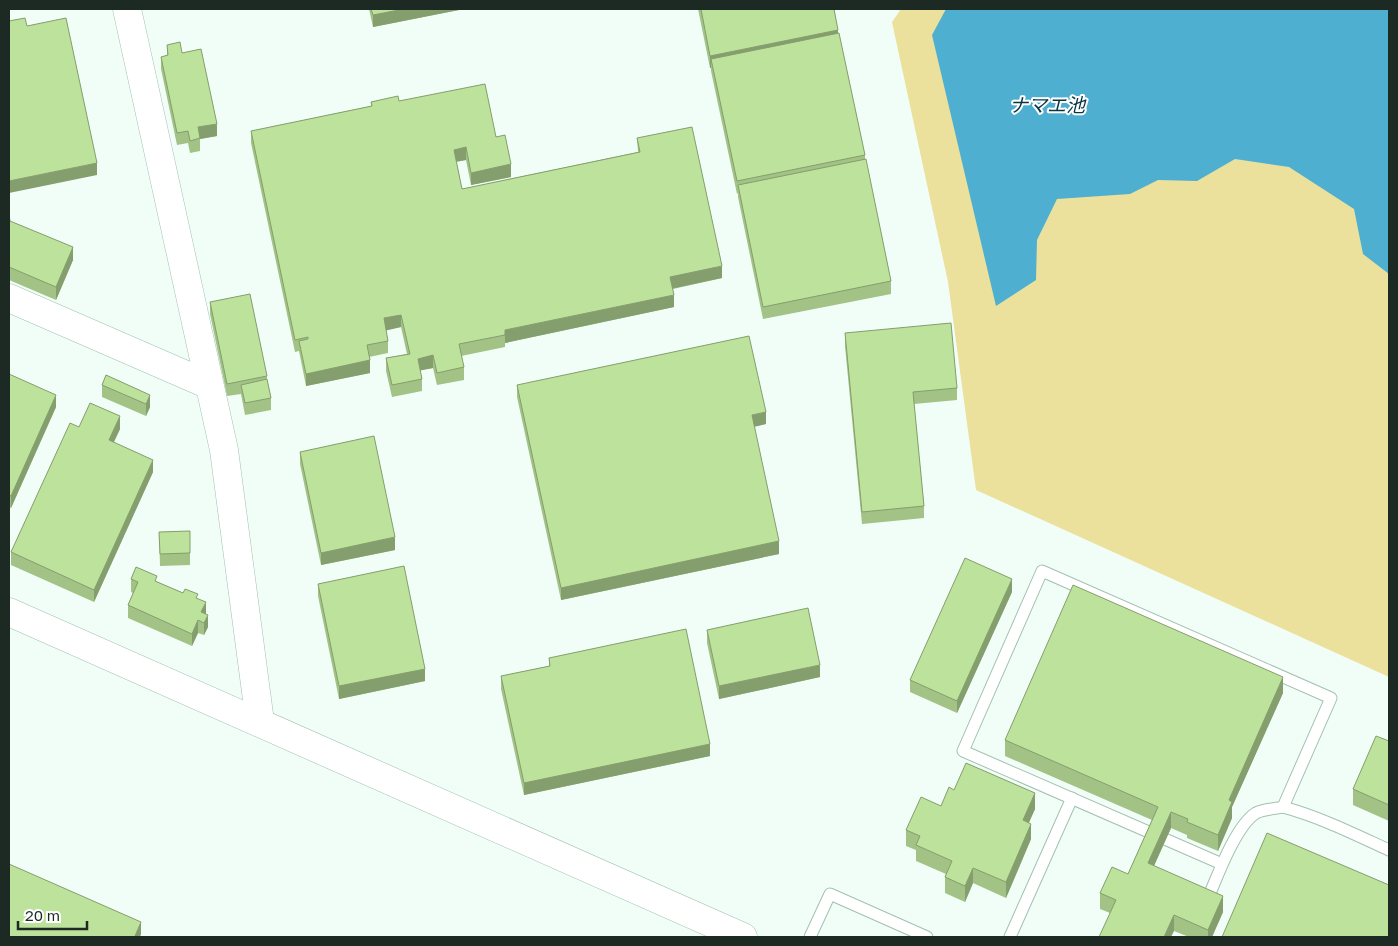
<svg xmlns="http://www.w3.org/2000/svg" width="1398" height="946" font-family="'Golos Text','Noto Sans JP',sans-serif">
  <style>
    .green { fill: #ebe19d }
    .water { fill: #4eafd0 }
    .lines { fill: none; stroke-linecap: round; stroke-linejoin: round }
    .service-casing { stroke: #a2c1b0; stroke-width: 13 }
    .tertiary-casing { stroke: #a2c1b0; stroke-width: 29 }
    .service { stroke: #fff; stroke-width: 11 }
    .tertiary { stroke: #fff; stroke-width: 28 }
    .wall { fill: #a2c286 }
    .shaded-wall { fill: #849e6d }
    .building { fill: #bce29c; stroke: #849e6d }
    .labels { text-anchor: middle; dominant-baseline: central; stroke-width: 4; stroke-linejoin: round; paint-order: stroke }
    .water-label { font-size: 19px; font-style: italic; fill: #083644; stroke: #fff }
  </style>
  <rect width="100%" height="100%" fill="#f1fef7"/>
  <polygon class="green" points="901,9 1389,9 1389,677 976,490 948,282 892,22"/>
  <polygon class="water" points="946,9 1389,9 1389,274 1363,254 1354,209 1289,167 1235,159 1197,181 1158,180 1130,194 1057,199 1037,240 1036,280 996,306 932,35"/>
  <g class="lines">
    <defs>
      <g id="service">
        <path d="M 1283,807 C 1320,817 1354,834 1389,850"/>
        <path d="M 1206,903 C 1216,880 1235,826 1256,813 C 1263,809 1275,809 1283,807 L 1331,698 L 1042,571 L 963,751 L 1222,864"/>
        <polyline points="810,937 830,894 927,937"/>
        <polyline points="1010,937 1072,798"/>
      </g>
      <g id="tertiary">
        <polyline points="127,9 224,450 260,722"/>
        <polyline points="9,298 209,385"/>
        <polyline points="9,612 743,937"/>
      </g>
    </defs>
    <use href="#service" class="service-casing"/>
    <use href="#tertiary" class="tertiary-casing"/>
    <use href="#service" class="service"/>
    <use href="#tertiary" class="tertiary"/>
  </g>
  <g class="wall">
    <polygon points="369,9 464,9 373,27"/>
    <polygon points="698,9 834,9 838,33 865,155 865,159 891,281 891,294 763,319 738,197 738,193 737,194 711,71 711,68 710,68"/>
    <polygon points="167,45 182,53 217,136 200,139 200,151 190,153 188,143 177,145 161,69 161,57 167,55"/>
    <polygon points="399,101 496,137 511,177 471,185 466,160 456,162 462,189 638,152 637,138 722,278 673,289 674,307 505,343 505,347 461,356 464,367 464,380 437,385 433,368 420,370 422,379 422,391 392,397 386,371 386,358 407,354 401,327 386,330 388,341 388,353 369,357 370,373 306,386 299,351 295,352 251,143 251,131 371,106 371,102"/>
    <polygon points="9,214 10,221 73,260 56,300 9,280"/>
    <polygon points="210,302 267,376 267,380 271,398 271,410 245,415 241,394 227,396 210,314"/>
    <polygon points="845,333 957,388 957,400 914,404 924,506 924,518 862,524 845,346"/>
    <polygon points="9,374 56,407 11,508 9,507"/>
    <polygon points="106,375 150,407 146,416 102,397 102,385"/>
    <polygon points="517,385 766,424 754,427 779,554 561,600 517,397"/>
    <polygon points="79,427 120,429 114,442 153,472 94,602 11,565 11,552"/>
    <polygon points="300,452 395,550 321,565 300,464"/>
    <polygon points="159,532 190,553 190,565 160,566"/>
    <polygon points="131,579 157,582 198,599 206,614 208,627 204,635 198,633 192,646 128,618 128,605 133,593 131,592"/>
    <polygon points="318,584 425,681 339,699 318,596"/>
    <polygon points="1012,592 957,713 910,692 910,680"/>
    <polygon points="707,630 820,677 719,699 707,643"/>
    <polygon points="549,658 710,756 524,795 501,689 501,676 549,666"/>
    <polygon points="1283,693 1232,807 1232,818 1218,851 1187,838 1187,835 1171,828 1154,866 1223,912 1212,937 1189,937 1174,931 1110,913 1100,909 1100,893 1128,874 1152,820 1005,756 1005,740"/>
    <polygon points="1389,741 1389,821 1353,805 1353,789"/>
    <polygon points="954,790 1035,809 1029,822 1031,839 1006,898 973,883 965,902 945,893 945,877 946,874 916,861 916,850 906,846 906,830 941,806"/>
  </g>
  <g class="shaded-wall">
    <polygon points="404,9 464,9 373,27 373,15"/>
    <polygon points="838,30 838,42 711,59 711,68 710,68 710,56"/>
    <polygon points="217,124 217,136 200,139 198,127"/>
    <polygon points="466,147 466,160 454,162 454,150"/>
    <polygon points="97,163 97,175 9,193 9,181"/>
    <polygon points="511,164 511,177 471,185 471,173"/>
    <polygon points="73,247 73,260 56,300 56,287"/>
    <polygon points="722,266 722,278 670,289 670,277"/>
    <polygon points="674,295 674,307 505,343 505,347 505,330"/>
    <polygon points="401,315 401,327 384,331 384,318"/>
    <polygon points="433,355 433,368 418,371 418,359"/>
    <polygon points="370,360 370,373 306,386 306,374"/>
    <polygon points="56,395 56,407 11,508 11,496"/>
    <polygon points="150,395 150,407 146,416 146,404"/>
    <polygon points="766,412 766,424 752,427 752,415"/>
    <polygon points="120,416 120,429 109,452 109,440"/>
    <polygon points="153,460 153,472 94,602 94,590"/>
    <polygon points="395,537 395,550 321,565 321,553"/>
    <polygon points="779,541 779,554 561,600 561,588"/>
    <polygon points="1012,579 1012,592 957,713 957,701"/>
    <polygon points="206,602 206,614 201,612"/>
    <polygon points="208,615 208,627 204,635 204,623"/>
    <polygon points="198,620 198,633 192,646 192,634"/>
    <polygon points="820,665 820,677 719,699 719,686"/>
    <polygon points="425,669 425,681 339,699 339,686"/>
    <polygon points="1283,677 1283,693 1232,807 1232,818 1218,851 1218,835 1229,800"/>
    <polygon points="710,744 710,756 524,795 524,783"/>
    <polygon points="1035,793 1035,809 1023,836 1023,820"/>
    <polygon points="1171,812 1171,828 1148,879 1148,863"/>
    <polygon points="1031,824 1031,839 1006,898 1006,882"/>
    <polygon points="973,868 973,883 965,902 965,886"/>
    <polygon points="1223,896 1223,912 1212,937 1208,937 1208,930"/>
    <polygon points="1174,915 1174,931 1171,937 1164,937"/>
    <polygon points="141,922 141,934 140,937 135,936"/>
  </g>
  <g class="building">
    <polygon points="371,9 404,9 373,15"/>
    <polygon points="701,9 834,9 838,30 710,56"/>
    <polygon points="25,18 27,26 66,18 97,163 9,181 9,21"/>
    <polygon points="839,33 865,155 737,181 711,59"/>
    <polygon points="180,42 182,53 201,49 217,124 198,127 200,138 190,141 188,131 177,133 161,57 168,55 167,45"/>
    <polygon points="485,84 496,137 505,135 511,164 471,173 466,147 454,150 462,189 640,152 637,138 692,127 722,266 670,277 674,295 505,330 505,335 459,344 464,367 437,373 433,355 418,359 422,379 392,385 386,358 410,354 401,315 384,318 388,341 367,345 370,360 306,374 299,341 308,339 308,337 295,340 251,131 372,106 371,102 398,96 399,101"/>
    <polygon points="866,159 891,281 763,307 738,185"/>
    <polygon points="9,214 10,221 73,247 56,287 9,267"/>
    <polygon points="250,294 267,376 227,384 210,302"/>
    <polygon points="951,323 957,388 913,392 924,506 862,512 845,333"/>
    <polygon points="749,336 766,412 752,415 779,541 561,588 517,385"/>
    <polygon points="9,374 56,395 11,496 9,495"/>
    <polygon points="106,375 150,395 146,404 102,385"/>
    <polygon points="267,379 271,398 245,403 241,385"/>
    <polygon points="90,403 120,416 109,440 153,460 94,590 11,552 70,423 79,427"/>
    <polygon points="374,436 395,537 321,553 300,452"/>
    <polygon points="190,531 190,553 160,554 159,532"/>
    <polygon points="965,558 1012,579 957,701 910,680"/>
    <polygon points="404,566 425,669 339,686 318,584"/>
    <polygon points="136,567 157,576 155,581 183,593 185,589 198,594 196,598 206,602 201,612 208,615 204,623 198,620 192,634 128,605 138,582 131,579"/>
    <polygon points="1073,585 1283,677 1229,800 1232,802 1218,835 1187,822 1188,819 1171,812 1148,863 1223,896 1208,930 1174,915 1164,937 1099,937 1116,900 1100,893 1112,867 1128,874 1158,807 1005,740"/>
    <polygon points="808,608 820,665 719,686 707,630"/>
    <polygon points="686,629 710,744 524,783 501,676 550,666 549,658"/>
    <polygon points="1376,736 1389,741 1389,805 1353,789"/>
    <polygon points="966,763 1035,793 1023,820 1031,824 1006,882 973,868 965,886 945,877 952,861 916,845 920,836 906,830 921,797 941,806 949,787 954,790"/>
    <polygon points="1267,833 1389,885 1389,937 1222,937"/>
    <polygon points="9,864 141,922 135,936 139,937 9,937"/>
  </g>
  <g class="labels">
    <g class="water-label">
      <text x="1047" y="104">ナマエ池</text>
    </g>
  </g>
  <rect width="1398" height="946" fill="none" stroke="#1d2a23" stroke-width="20"/>
  <path d="M18 921v8h69v-8" fill="none" stroke="#1d2a23" stroke-width="2.5"/>
  <text x="25" y="921" font-size="15" fill="#1d2a23" stroke="#ffffff" stroke-width="4" paint-order="stroke">20 m</text>
</svg>
